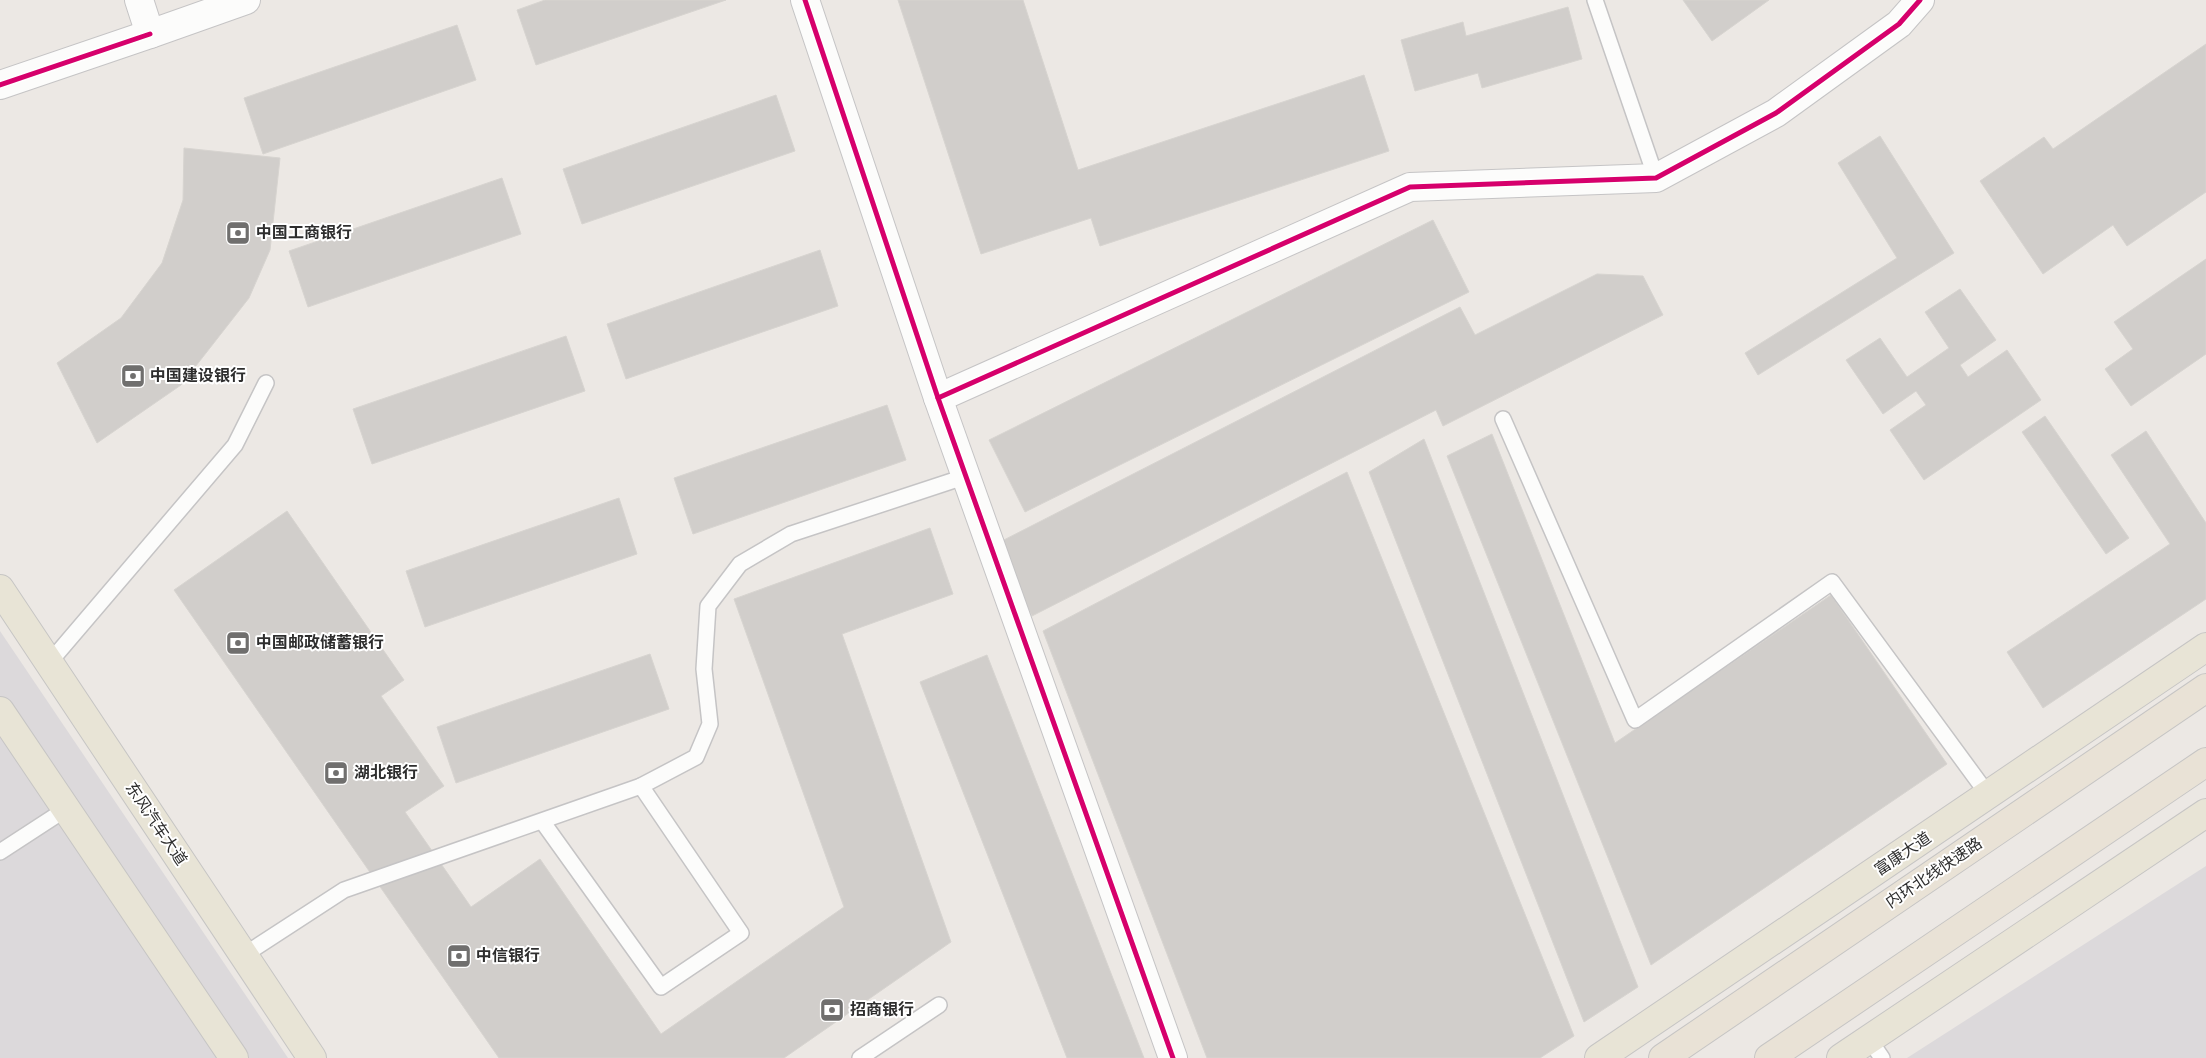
<svg xmlns="http://www.w3.org/2000/svg" width="2206" height="1058" font-family="'Source Sans 3','Noto Sans SC',sans-serif">
  <style>
    .industrial { fill: #dcd9db }
    .building { fill: #d1cecb; stroke: #d7d4d0 }
    .lines { fill: none; stroke-linecap: round; stroke-linejoin: round }
    .service-casing { stroke: #c5c4c5; stroke-width: 18 }
    .minor-casing { stroke: #c5c4c5; stroke-width: 30 }
    .primary-casing { stroke: #c6c5c4; stroke-width: 30 }
    .trunk-casing { stroke: #c6c5c4; stroke-width: 30 }
    .service { stroke: #fcfcfb; stroke-width: 15 }
    .minor { stroke: #fcfcfb; stroke-width: 28 }
    .primary { stroke: #e8e4d6; stroke-width: 28 }
    .trunk { stroke: #e9e2d6; stroke-width: 28 }
    .cycleway-casing { stroke: #fff; stroke-width: 8 }
    .cycleway { stroke: #d6006c; stroke-width: 5 }
    .labels { text-anchor: middle; dominant-baseline: central; stroke-width: 4; stroke-linejoin: round; paint-order: stroke }
    .poi-label { font-size: 16px; font-weight: bold; fill: #2e2e2e; stroke: #fff; text-anchor: start }
    .street-label { font-size: 16px; fill: #2e2e2e; stroke: #fff }
  </style>
  <rect width="100%" height="100%" fill="#ece8e4"/>
  <g class="industrial">
    <polygon points="0,631 288,1058 0,1058"/>
    <polygon points="2206,866 2206,1058 1907,1058"/>
  </g>
  <g class="building">
    <polygon points="545,0 726,0 536,65 517,10"/>
    <polygon points="898,0 1023,0 1078,170 1364,75 1389,151 1100,246 1091,218 981,254"/>
    <polygon points="1683,0 1769,0 1712,41"/>
    <polygon points="1568,7 1582,59 1482,88 1478,73 1415,91 1401,40 1463,22 1466,36"/>
    <polygon points="457,25 476,80 263,154 244,98"/>
    <polygon points="2206,44 2206,192 2127,246 2113,225 2043,274 1980,181 2044,137 2053,149"/>
    <polygon points="776,95 795,151 582,224 563,169"/>
    <polygon points="1880,136 1954,253 1758,375 1745,353 1897,258 1838,163"/>
    <polygon points="184,148 280,158 270,250 249,298 181,385 97,443 57,363 121,318 162,263 183,200"/>
    <polygon points="502,178 521,234 308,307 289,251"/>
    <polygon points="1433,220 1469,292 1025,512 989,440"/>
    <polygon points="820,250 838,306 626,379 607,324"/>
    <polygon points="2206,259 2206,354 2131,406 2105,369 2133,349 2114,322"/>
    <polygon points="1597,274 1643,276 1663,315 1443,426 1436,410 1032,616 996,544 1460,307 1475,335"/>
    <polygon points="1960,289 1996,340 1960,365 1968,377 2007,350 2041,400 1924,480 1890,430 1926,405 1916,391 1883,414 1846,360 1880,338 1907,377 1949,348 1925,312"/>
    <polygon points="566,336 585,391 372,464 353,409"/>
    <polygon points="887,405 906,460 693,534 674,478"/>
    <polygon points="2045,416 2129,538 2106,554 2022,432"/>
    <polygon points="2146,431 2206,523 2206,599 2043,708 2007,652 2170,544 2111,455"/>
    <polygon points="1492,434 1615,743 1831,595 1947,764 1651,965 1447,456"/>
    <polygon points="1424,439 1638,987 1584,1022 1369,472"/>
    <polygon points="1347,472 1574,1036 1540,1058 1207,1058 1043,631"/>
    <polygon points="619,498 637,554 425,627 406,571"/>
    <polygon points="287,511 404,680 381,696 444,786 405,812 471,907 540,859 661,1034 844,907 734,599 930,528 953,594 842,634 951,942 784,1058 499,1058 174,590"/>
    <polygon points="650,654 669,709 456,783 437,727"/>
    <polygon points="987,655 1144,1058 1067,1058 920,682"/>
  </g>
  <g class="lines">
    <defs>
      <g id="service">
        <polyline points="1595,0 1656,178"/>
        <polyline points="1503,419 1635,720 1832,582 1989,796"/>
        <polyline points="49,663 235,445 266,383"/>
        <polyline points="641,786 696,757 710,724 704,669 708,606 740,564 791,534 967,476"/>
        <polyline points="0,852 66,809"/>
        <polyline points="244,955 344,890 641,786 741,933 661,987 542,821"/>
        <polyline points="1869,1039 1882,1058"/>
        <polyline points="860,1058 939,1005"/>
      </g>
      <g id="minor">
        <polyline points="139,0 150,34 246,0"/>
        <polyline points="805,0 938,398 1173,1058"/>
        <polyline points="0,85 150,34"/>
        <polyline points="938,398 1410,187 1656,178 1776,113 1899,24 1920,0"/>
      </g>
      <g id="primary">
        <polyline points="0,589 312,1058"/>
        <polyline points="0,711 234,1058"/>
        <polyline points="1599,1058 2206,647"/>
        <polyline points="1841,1058 2206,813"/>
      </g>
      <g id="trunk">
        <polyline points="1663,1058 2206,688"/>
        <polyline points="1769,1058 2206,762"/>
      </g>
    </defs>
    <use href="#service" class="service-casing"/>
    <use href="#minor" class="minor-casing"/>
    <use href="#primary" class="primary-casing"/>
    <use href="#trunk" class="trunk-casing"/>
    <use href="#service" class="service"/>
    <use href="#minor" class="minor"/>
    <use href="#primary" class="primary"/>
    <use href="#trunk" class="trunk"/>
    <defs>
      <g id="cycleway">
        <polyline points="805,0 938,398 1173,1058"/>
        <polyline points="0,85 150,34"/>
        <polyline points="938,398 1410,187 1656,178 1776,113 1899,24 1920,0"/>
      </g>
    </defs>
    <use href="#cycleway" class="cycleway-casing"/>
    <use href="#cycleway" class="cycleway"/>
  </g>
  <defs>
    <symbol id="bank-square" viewBox="-11 -11 22 22"><rect x="-9" y="-9" width="18" height="18" rx="4" fill="#706f6e" stroke="#fff"/><path d="M-6-4H6V4H-6ZM0-2.3a2.3 2.3 0 1 0 0 4.6a2.3 2.3 0 1 0 0-4.6Z" fill="#fff"/></symbol>
  </defs>
  <g fill-rule="evenodd">
    <use href="#bank-square" x="224" y="219" width="28" height="28"/>
    <use href="#bank-square" x="119" y="362" width="28" height="28"/>
    <use href="#bank-square" x="224" y="629" width="28" height="28"/>
    <use href="#bank-square" x="322" y="759" width="28" height="28"/>
    <use href="#bank-square" x="445" y="942" width="28" height="28"/>
    <use href="#bank-square" x="818" y="996" width="28" height="28"/>
  </g>
  <g class="labels">
    <g class="poi-label">
      <text x="256" y="233">中国工商银行</text>
      <text x="150" y="376">中国建设银行</text>
      <text x="256" y="643">中国邮政储蓄银行</text>
      <text x="354" y="773">湖北银行</text>
      <text x="476" y="956">中信银行</text>
      <text x="850" y="1010">招商银行</text>
    </g>
    <g class="street-label">
      <text transform="translate(156 824) rotate(56)">东风汽车大道</text>
      <text transform="translate(1903 854) rotate(-34)">富康大道</text>
      <text transform="translate(1934 873) rotate(-34)">内环北线快速路</text>
    </g>
  </g>
</svg>
